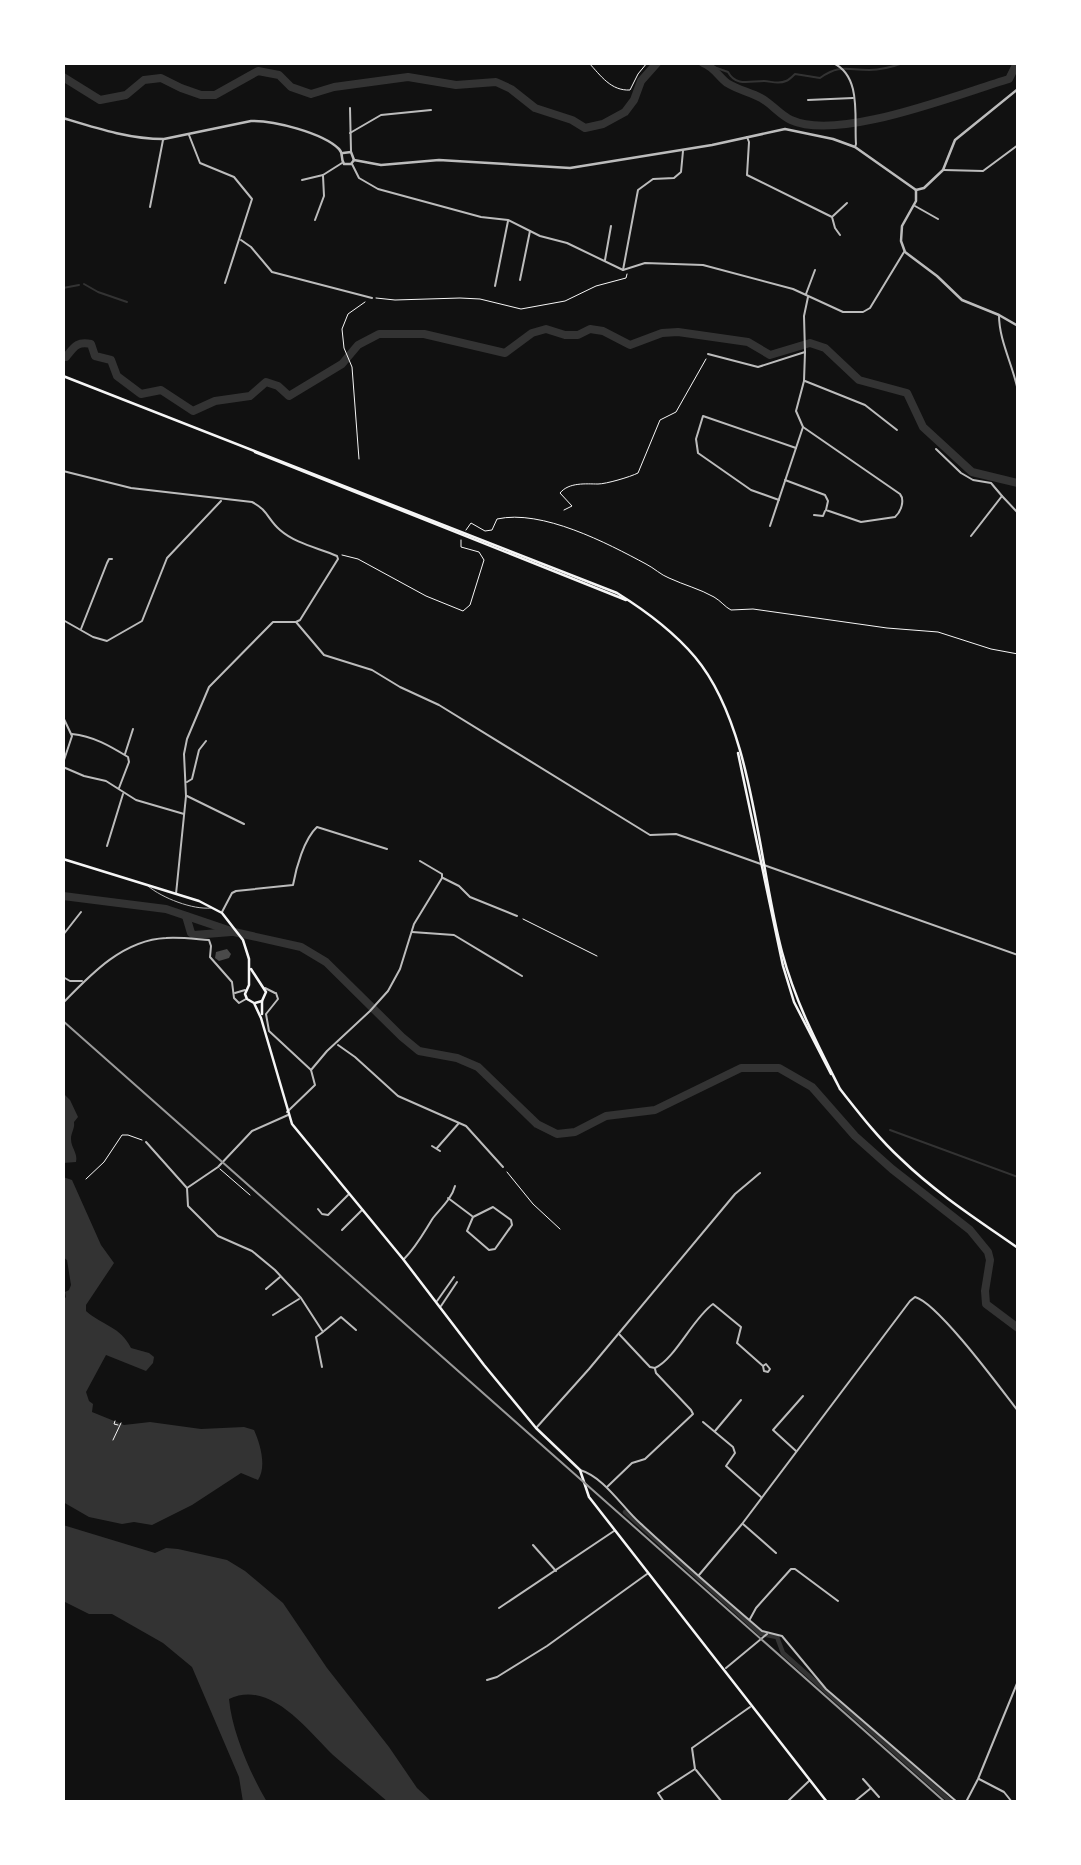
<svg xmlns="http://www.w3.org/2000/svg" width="1081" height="1865" font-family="'Space Grotesk',sans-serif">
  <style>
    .water { fill: #333 }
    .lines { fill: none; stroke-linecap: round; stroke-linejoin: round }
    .stream { stroke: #333; stroke-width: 2 }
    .canal { stroke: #333; stroke-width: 4.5 }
    .river { stroke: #333; stroke-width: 8 }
    .building { fill: #4a4a4a }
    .path { stroke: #f5f5f5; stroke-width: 1 }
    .service { stroke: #bcbcbc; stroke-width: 1 }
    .minor { stroke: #bcbcbc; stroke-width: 2 }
    .tertiary { stroke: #bcbcbc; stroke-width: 2.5 }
    .secondary { stroke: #f5f5f5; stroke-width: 2.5 }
    .rail { stroke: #9a9a9a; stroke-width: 2 }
  </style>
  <rect width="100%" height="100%" fill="#111"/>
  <g class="water">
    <path d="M 63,1093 L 70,1100 L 78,1117 L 74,1122 C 75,1129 71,1132 71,1139 C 71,1148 78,1153 76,1162 L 63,1163 Z"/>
    <path d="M 63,1177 L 72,1180 L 101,1245 L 114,1263 L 86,1305 L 86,1311 C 103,1326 120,1326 131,1348 L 149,1353 L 154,1357 L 153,1363 L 146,1371 L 106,1355 L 86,1392 L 89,1401 L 93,1404 L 92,1412 L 124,1425 L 150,1422 L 201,1429 L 244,1427 L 254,1430 C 260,1443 267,1467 258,1480 L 241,1473 L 192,1505 L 152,1525 L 134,1522 L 122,1524 L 89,1517 L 63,1502 L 63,1300 L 66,1297 L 65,1292 L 69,1290 L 71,1285 L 67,1260 L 63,1257 Z"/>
    <path d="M 63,1525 L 155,1553 L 166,1548 L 178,1549 L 227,1560 L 245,1571 L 283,1603 L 327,1668 L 389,1747 L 417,1788 L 432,1802 L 388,1802 C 370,1786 351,1771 333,1755 C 307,1730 270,1679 229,1699 C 232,1732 250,1773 267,1802 L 243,1802 L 239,1777 L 192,1667 L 163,1643 L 112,1614 L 89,1614 L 63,1601 Z"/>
  </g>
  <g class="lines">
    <g class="stream">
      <path d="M 711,66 L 728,72 C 736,87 750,81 764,81 C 771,81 778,85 786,81 C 789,80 792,77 795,74 L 820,78 C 840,64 847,70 869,70 C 880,70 892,67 903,63"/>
      <polyline points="84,284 98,292 127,302"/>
      <polyline points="63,288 79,285"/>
      <polyline points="890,1130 1018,1177"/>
    </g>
    <polyline class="canal" points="625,1512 761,1634 777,1637 783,1653 951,1802"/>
    <g class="river">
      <path d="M 703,63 C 714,67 718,76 727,83 C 738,90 750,92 761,98 C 772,104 780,115 791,120 C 839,142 958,94 1009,79 L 1017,63"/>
      <polyline points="63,77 100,100 126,95 144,80 161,78 181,88 201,95 215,95 258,71 279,75 291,87 311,94 334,87 408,77 456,85 496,82 511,89 535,108 572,120 585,128 603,124 625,112 634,100 641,81 657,63"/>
      <path d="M 63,357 L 66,357 C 74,347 77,341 91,344 L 95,356 L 111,360 L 117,376 L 141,394 L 161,390 L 193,411 L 215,401 L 250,396 L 266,382 L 278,386 L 289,396 L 342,364 L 358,345 L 379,334 L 424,334 L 505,353 L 532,333 L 546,329 L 565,335 L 578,335 L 590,329 L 603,331 L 630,345 L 662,333 L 678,332 L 748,342 L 770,355 L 810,343 L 825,348 L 859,380 L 907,393 L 923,427 L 972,472 L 1018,483"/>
      <polyline points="63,896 166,909 234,932 301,947 326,962 402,1037 419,1051 457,1058 478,1067 537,1124 557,1134 575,1132 606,1116 655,1110 741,1068 779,1068 812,1087 855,1136 892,1169 970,1230 988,1252 990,1260 985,1291 986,1304 1018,1328"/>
      <polyline points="186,916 191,933 194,935 231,932"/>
    </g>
  </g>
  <polygon class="building" points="227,949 231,954 229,958 219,961 215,958 216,952"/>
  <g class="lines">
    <g class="path">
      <path d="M 589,63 C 601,76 611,91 630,90 L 638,74 L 647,63"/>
      <polyline points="376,298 395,300 460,298 480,299 521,309 565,301 596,286 626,278 627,274"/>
      <polyline points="359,459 352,367 344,348 342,329 348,314 365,302"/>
      <path d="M 564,510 L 572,506 L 560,493 C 569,482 586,484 598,484 C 606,484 630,477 638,473 L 660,420 L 676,412 L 706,359"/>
      <path d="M 466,530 L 471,523 L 485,531 L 492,530 L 497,519 C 542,509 607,543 646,564 C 654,568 661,575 669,578 C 684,585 700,589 714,597 C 721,601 725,607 731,610 L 753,609 L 887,628 L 938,632 L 991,649 L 1018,654"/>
      <polyline points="342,555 358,559 426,596 463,611 470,605 484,560 479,552 461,547 461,540"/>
      <polyline points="523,919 597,956"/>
      <polyline points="220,1169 250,1195"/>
      <polyline points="507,1172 533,1204 560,1229"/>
      <polyline points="86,1179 104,1162 122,1135 128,1135 142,1140"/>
      <polyline points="115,1421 114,1424 118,1425"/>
      <polyline points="113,1440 121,1423"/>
    </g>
    <path class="service" d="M 148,886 C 162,898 193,910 211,908"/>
    <g class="minor">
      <path d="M 833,63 C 862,76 854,118 856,144 L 855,147"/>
      <polyline points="808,100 853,98"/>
      <polyline points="350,108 351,151"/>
      <polyline points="350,133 381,115 431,110"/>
      <polyline points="189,135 200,163 234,177 252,199 225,283"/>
      <polyline points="747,137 749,142 747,175 832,217 835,228 840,235"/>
      <polyline points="352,164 359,178 378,189 481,217 508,220 540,236 567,243 623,270 645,263 703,265 793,289 843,312 863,312 870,308 904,252"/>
      <polyline points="944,170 983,171 1018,145"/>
      <polyline points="302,180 323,175 342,163"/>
      <polyline points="915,206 938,219"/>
      <polyline points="150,207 163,140"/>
      <polyline points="833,216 847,203"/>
      <polyline points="315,220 324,196 323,176"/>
      <polyline points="241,240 251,247 272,272 372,298"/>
      <polyline points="605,260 611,226"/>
      <polyline points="623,270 638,190 653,179 674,178 681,172 683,151"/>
      <polyline points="520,280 530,231"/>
      <polyline points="495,286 508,221"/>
      <polyline points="806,294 815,270"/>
      <path d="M 999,315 C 999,341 1013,365 1018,391"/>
      <polyline points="708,354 758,367 805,352 804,316 808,297"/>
      <polyline points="805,381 865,405 897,430"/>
      <polyline points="936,449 961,473 973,480 991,483 1002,496"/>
      <path d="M 63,471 L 131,488 L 252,502 C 268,510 268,520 280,530 C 296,544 319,548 337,556 L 338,559 L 300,620 L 296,622 L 273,622 L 209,687 L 187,739 L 184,754 L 186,796 L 176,894"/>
      <path d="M 785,480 L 825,495 L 828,501 L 826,510 L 861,522 L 895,517 C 901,512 905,500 900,494 L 803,427"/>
      <polyline points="779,500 751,490 698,453 696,439 703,416 796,448"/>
      <polyline points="814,515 823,516 825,511"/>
      <polyline points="770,526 803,427 796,411 804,381 805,352"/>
      <polyline points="971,536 1002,496 1018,513"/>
      <polyline points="63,620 93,637 107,641 142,621 167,558 221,501"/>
      <polyline points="296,622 324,655 372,670 400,687 439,705 650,835 676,834 696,841 1018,955"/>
      <polyline points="81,629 107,563 109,559 112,559"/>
      <polyline points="63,717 72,736 63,763"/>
      <path d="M 72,734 C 93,736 110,746 128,757 L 129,762 L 119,788"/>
      <polyline points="125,754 133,729"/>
      <polyline points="63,767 84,776 106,781 136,800 184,814"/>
      <polyline points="187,782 192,779 199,750 206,741"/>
      <polyline points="187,796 244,824"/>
      <polyline points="107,846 123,794"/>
      <polyline points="443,878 459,886 470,897 517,916"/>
      <path d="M 222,912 L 232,893 L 236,891 L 293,885 C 296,868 304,839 317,827 L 387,849"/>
      <polyline points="412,932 454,935 522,976"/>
      <polyline points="63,935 81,912"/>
      <polyline points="63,977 70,981 82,981"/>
      <polyline points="265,988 275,993"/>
      <polyline points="235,993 245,990"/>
      <polyline points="276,993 278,999 266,1014 269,1031 311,1070 315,1085 287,1112"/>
      <path d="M 63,1003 C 91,974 123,940 166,938 C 180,937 195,939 209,940 L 211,946 L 210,957 L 232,982 L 234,998 L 239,1003 L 246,999"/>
      <polyline points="338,1045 355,1057 398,1096 466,1126 503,1167"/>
      <polyline points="311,1070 327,1051 370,1011 388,991 400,969 414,924 442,878 442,874 420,861"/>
      <polyline points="288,1115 252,1131 218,1167 187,1188 188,1206 218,1236 252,1251 275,1270 301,1298 323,1332 316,1337 322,1367"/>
      <polyline points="146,1142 187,1188"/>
      <polyline points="432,1146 440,1151"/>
      <polyline points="437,1148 459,1123"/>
      <polyline points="448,1198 472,1216"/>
      <polygon points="493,1207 511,1220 512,1225 495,1249 489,1250 467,1231 473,1217"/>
      <polyline points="318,1209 322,1214 328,1215 348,1195"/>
      <polyline points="342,1230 362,1210"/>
      <path d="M 404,1259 C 417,1246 424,1232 433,1218 C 441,1208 452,1198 455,1186"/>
      <polyline points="266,1289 280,1277"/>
      <polyline points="437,1301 454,1277"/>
      <polyline points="441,1306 457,1282"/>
      <polyline points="273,1315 299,1299"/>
      <polyline points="324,1331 341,1317 356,1330"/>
      <path d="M 619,1334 L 650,1367 L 655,1368 C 675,1359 693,1318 713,1304 L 741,1327 L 737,1343 L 763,1366 L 764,1371 L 768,1372 L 770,1369 L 766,1364 L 763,1366"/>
      <polyline points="703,1422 733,1447 735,1453 726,1466 761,1497"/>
      <polyline points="537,1427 589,1369 735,1194 760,1173"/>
      <polyline points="715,1431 741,1400"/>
      <polyline points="796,1451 773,1430 803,1396"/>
      <path d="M 580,1470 C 604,1477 622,1507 640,1523 C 680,1560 721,1596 762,1631 L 782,1636 L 826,1689 L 957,1802"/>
      <polyline points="607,1487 632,1463 645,1459 693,1414 691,1410 656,1373 655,1369"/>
      <polyline points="743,1524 776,1553"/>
      <polyline points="533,1545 556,1571"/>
      <path d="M 699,1575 L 742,1524 L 910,1301 L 915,1297 C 938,1303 1001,1389 1018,1411"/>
      <polyline points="499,1608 614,1531"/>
      <polyline points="750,1619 756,1608 791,1569 795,1569 838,1601"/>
      <polyline points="726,1668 767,1634"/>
      <polyline points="487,1680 497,1677 547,1646 647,1574"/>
      <polyline points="696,1770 722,1802"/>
      <polyline points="863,1779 879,1797"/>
      <polyline points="979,1779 1004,1792 1012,1802"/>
      <polyline points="664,1802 658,1793 695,1769 692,1748 750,1707"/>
      <polyline points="787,1802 809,1781"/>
      <polyline points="854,1802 871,1788"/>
      <polyline points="966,1802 978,1779 1018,1681"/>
    </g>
    <g class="tertiary">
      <path d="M 63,118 C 96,128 129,139 164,139 L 251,121 C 273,120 323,133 339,149 C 344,154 340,158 344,164 L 351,164 L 354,160"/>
      <polyline points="343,153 351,152 354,160"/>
      <polyline points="354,160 381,165 439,160 570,168 712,145 785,129 833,139 855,147 916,190"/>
      <polyline points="916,190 916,201 902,226 901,241 905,252 937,276 962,300 999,315 1018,326"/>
      <polyline points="916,190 924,188 943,170 955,140 1018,89"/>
    </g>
    <g class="secondary">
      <path d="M 63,376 L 617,593 C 646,611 673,631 695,657 C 754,727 758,864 782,952 C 795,1001 817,1044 840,1089"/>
      <polyline points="255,452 626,600"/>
      <polyline points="738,753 783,966 794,1002 831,1074"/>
      <polyline points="63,859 199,901 222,913 243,940 249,959 249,985 245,994 247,999 254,1003 261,1018 292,1124 403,1259 484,1365 536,1428 580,1470 589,1497 827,1802"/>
      <polyline points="251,969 266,992 262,1001 255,1003"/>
      <polyline points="262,1014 262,1001"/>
      <path d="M 840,1089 C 859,1113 878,1138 901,1159 C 936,1193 978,1220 1018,1248"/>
    </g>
    <polyline class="rail" points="63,1021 945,1802"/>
  </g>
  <rect width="1081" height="1865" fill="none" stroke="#ffffff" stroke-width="130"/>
</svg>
